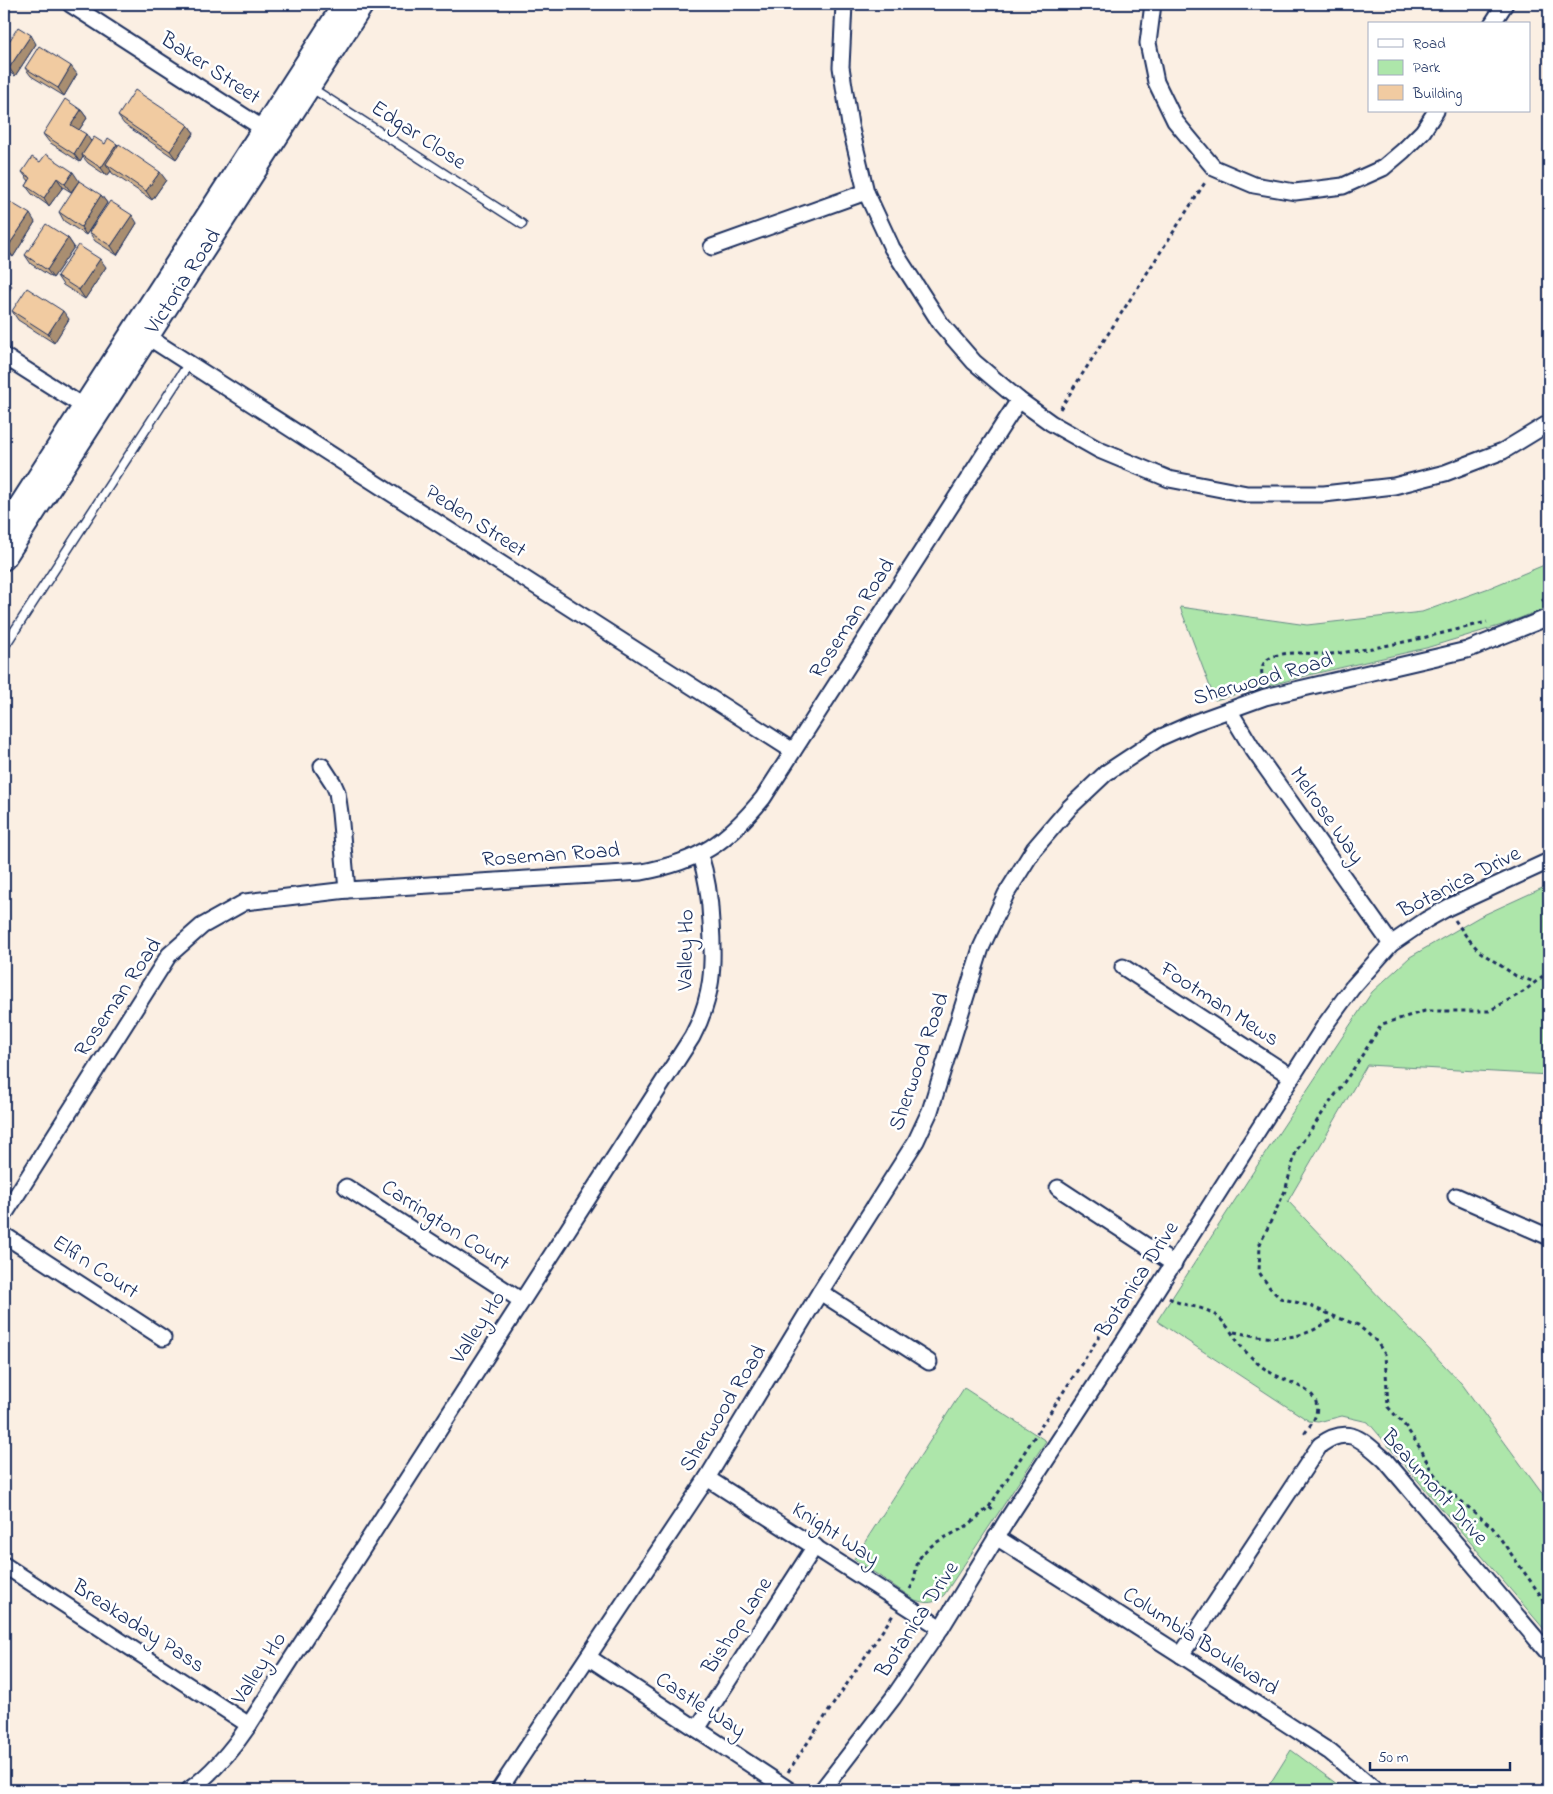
<svg xmlns="http://www.w3.org/2000/svg" width="1553" height="1794" font-family="'Indie Flower',sans-serif">
  <style>
    .green { fill: #ade6aa; stroke: #648a84 }
    .lines { fill: none; stroke-linecap: round; stroke-linejoin: round }
    .service-casing { stroke: #1b2f5e; stroke-width: 11 }
    .minor-casing { stroke: #1b2f5e; stroke-width: 19 }
    .secondary-casing { stroke: #1b2f5e; stroke-width: 25 }
    .path { stroke: #1b2f5e; stroke-width: 3; stroke-dasharray: 4 4; stroke-linecap: butt }
    .service { stroke: #fff; stroke-width: 8 }
    .minor { stroke: #fff; stroke-width: 15 }
    .secondary { stroke: #fff; stroke-width: 21 }
    .wall { fill: #cfaf8a; stroke: #1b2f5e }
    .shaded-wall { fill: #a98e71; stroke: #1b2f5e }
    .building { fill: #f1cba1; stroke: #1b2f5e }
    .labels { text-anchor: middle; dominant-baseline: central; stroke-width: 5; stroke-linejoin: round; paint-order: stroke }
    .street-label { font-size: 22px; fill: #1b2f5e; stroke: #fff }
  </style>
  <rect width="100%" height="100%" fill="#fbefe3"/>
  <filter id="ink" filterUnits="userSpaceOnUse"><feTurbulence type="fractalNoise" baseFrequency=".02" numOctaves="2"/><feDisplacementMap in="SourceGraphic" scale="10" xChannelSelector="R" yChannelSelector="G"/><feConvolveMatrix kernelMatrix="1 2 1 2 8 2 1 2 1" color-interpolation-filters="sRGB"/></filter>
  <g filter="url(#ink)">
    <g class="green">
      <polygon points="1549,563 1549,607 1502,625 1426,648 1309,675 1215,700 1180,607 1307,625 1422,612 1489,588"/>
      <polygon points="1549,885 1549,1075 1367,1065 1288,1201 1462,1384 1549,1503 1549,1635 1368,1422 1342,1416 1318,1422 1309,1421 1157,1321 1257,1166 1372,992 1410,957 1479,917"/>
      <path d="M 964,1388 L 1046,1441 L 944,1595 C 935,1604 927,1604 915,1600 L 854,1559 Z"/>
      <polygon points="1291,1750 1345,1790 1266,1790"/>
    </g>
    <g class="lines">
      <defs>
        <g id="service">
          <polyline points="310,87 522,224"/>
          <polyline points="4,647 189,363"/>
        </g>
        <g id="minor">
          <polyline points="70,4 270,133"/>
          <polyline points="844,4 841,67 850,125 866,192 892,248 941,324 974,362 1019,400 1051,423 1099,450 1169,479 1247,494 1324,494 1394,486 1445,473 1503,451 1549,423"/>
          <polyline points="1153,4 1148,43 1156,82 1175,121 1214,168 1254,185 1295,192 1343,186 1383,168 1403,151 1423,131 1436,111"/>
          <polyline points="1492,24 1505,4"/>
          <polyline points="712,247 866,192"/>
          <polyline points="140,332 793,751"/>
          <polyline points="4,356 92,412"/>
          <polyline points="1229,710 1252,748 1391,944"/>
          <polyline points="322,766 333,783 337,792 340,813 347,890"/>
          <polyline points="1123,967 1292,1077"/>
          <polyline points="346,1187 522,1301"/>
          <polyline points="1058,1188 1174,1264"/>
          <polyline points="1456,1196 1549,1237"/>
          <path d="M 4,1215 L 169,955 L 202,926 L 245,902 L 347,890 L 642,872 C 700,861 726,843 763,798 L 1019,400"/>
          <polyline points="4,1235 163,1338"/>
          <polyline points="820,1292 929,1362"/>
          <polyline points="707,1478 941,1628"/>
          <polyline points="996,1537 1181,1655 1330,1752 1375,1790"/>
          <polyline points="4,1565 249,1725"/>
          <path d="M 1181,1655 L 1320,1445 C 1349,1424 1362,1440 1385,1460 L 1549,1654"/>
          <polyline points="588,1657 789,1790"/>
          <polyline points="697,1729 815,1546"/>
          <path d="M 189,1790 C 214,1772 232,1750 249,1725 L 692,1037 C 713,998 714,965 711,922 C 710,898 707,877 700,855"/>
          <polyline points="499,1790 707,1478 820,1292 916,1141 930,1111 981,948 1006,894 1034,849 1070,807 1106,773 1159,738 1193,723 1265,697 1467,650 1549,617"/>
          <polyline points="822,1790 893,1698 941,1628 1007,1520 1124,1341 1325,1025 1352,988 1391,944 1426,920 1449,907 1549,861"/>
        </g>
        <g id="secondary">
          <polyline points="4,530 344,4"/>
          <polyline points="4,559 363,4"/>
        </g>
      </defs>
      <use href="#service" class="service-casing"/>
      <use href="#minor" class="minor-casing"/>
      <use href="#secondary" class="secondary-casing"/>
      <g class="path">
        <polyline points="1060,409 1206,181"/>
        <polyline points="1542,601 1549,596"/>
        <path d="M 1263,682 C 1261,672 1260,663 1270,658 C 1289,649 1310,655 1330,654 C 1338,654 1345,652 1353,651 C 1398,645 1443,633 1487,622"/>
        <polyline points="1455,920 1466,936 1479,951 1516,976 1535,982"/>
        <polyline points="1549,971 1523,992 1489,1011 1425,1011 1382,1024 1354,1068 1296,1151 1285,1191 1260,1244 1259,1272 1270,1288 1280,1298 1310,1306 1336,1317 1358,1325 1376,1341 1385,1354 1388,1407 1406,1427 1422,1451 1430,1468 1443,1486 1492,1527 1549,1607"/>
        <path d="M 1169,1298 C 1184,1307 1198,1305 1212,1313 C 1228,1322 1234,1339 1245,1351 C 1251,1357 1258,1364 1265,1369 C 1278,1379 1312,1387 1316,1402 C 1319,1415 1312,1423 1305,1433 L 1307,1435"/>
        <path d="M 1234,1332 C 1260,1337 1286,1342 1311,1331 C 1319,1328 1327,1322 1335,1318"/>
        <polyline points="989,1507 1137,1278 1142,1281"/>
        <path d="M 910,1589 C 917,1579 914,1566 921,1556 C 932,1541 953,1535 968,1525 C 975,1520 982,1513 989,1507 L 994,1511"/>
        <polyline points="788,1772 893,1615"/>
      </g>
      <use href="#service" class="service"/>
      <use href="#minor" class="minor"/>
      <use href="#secondary" class="secondary"/>
    </g>
    <g class="wall">
      <polygon points="4,36 10,40 36,44 15,76 4,69"/>
      <polygon points="25,68 77,74 64,96 31,76"/>
      <polygon points="81,110 87,118 79,130 91,141 105,144 117,144 118,146 166,180 152,200 112,173 111,171 107,176 88,163 83,157 80,162 49,142 43,134"/>
      <polygon points="118,116 188,125 194,133 176,159 124,124"/>
      <polygon points="40,162 79,181 71,192 63,187 49,206 32,194 26,186 29,181 22,172"/>
      <polygon points="101,195 107,203 86,235 64,221 59,212"/>
      <polygon points="4,212 35,222 13,257 4,251"/>
      <polygon points="137,223 117,255 95,241 89,232"/>
      <polygon points="68,238 74,247 53,278 31,264 25,255"/>
      <polygon points="106,267 85,299 63,285 57,276"/>
      <polygon points="12,311 69,319 54,343 18,320"/>
    </g>
    <g class="shaded-wall">
      <polygon points="31,35 36,44 15,76 9,68"/>
      <polygon points="71,66 77,74 64,96 58,88"/>
      <polygon points="81,110 87,118 77,133 71,125"/>
      <polygon points="188,125 194,133 176,159 170,151"/>
      <polygon points="86,134 92,143 82,155 83,157 80,162 74,154"/>
      <polygon points="117,144 123,152 106,164 111,171 107,176 101,168"/>
      <polygon points="73,172 79,181 71,192 65,184"/>
      <polygon points="160,172 166,180 152,200 146,191"/>
      <polygon points="57,178 63,187 49,206 44,198"/>
      <polygon points="101,195 107,203 86,235 81,227"/>
      <polygon points="30,214 35,222 13,257 7,248"/>
      <polygon points="132,215 137,223 117,255 111,246"/>
      <polygon points="68,238 74,247 53,278 47,270"/>
      <polygon points="100,259 106,267 85,299 79,290"/>
      <polygon points="6,278 12,286 4,299 4,282"/>
      <polygon points="63,311 69,319 54,343 48,334"/>
    </g>
    <g class="building">
      <polygon points="18,27 31,35 9,68 4,65 4,36 10,40"/>
      <polygon points="39,46 71,66 58,88 25,68"/>
      <polygon points="135,90 188,125 170,151 118,116"/>
      <polygon points="65,99 81,110 71,125 86,134 74,154 43,134"/>
      <polygon points="94,137 105,144 108,138 117,144 101,168 82,155"/>
      <polygon points="119,144 160,172 146,191 106,164"/>
      <polygon points="46,154 73,172 65,184 57,178 44,198 26,186 31,178 22,172 32,157 40,162"/>
      <polygon points="79,181 101,195 81,227 59,212"/>
      <polygon points="110,201 132,215 111,246 89,232"/>
      <polygon points="10,202 30,214 7,248 4,246 4,212"/>
      <polygon points="46,224 68,238 47,270 25,255"/>
      <polygon points="78,245 100,259 79,290 57,276"/>
      <polygon points="27,288 63,311 48,334 12,311"/>
    </g>
  </g>
  <g class="labels">
    <g class="street-label">
      <text transform="translate(210 69) rotate(33)">Baker Street</text>
      <text transform="translate(418 136) rotate(33)">Edgar Close</text>
      <text transform="translate(184 282) rotate(-57)">Victoria Road</text>
      <text transform="translate(475 522) rotate(33)">Peden Street</text>
      <text transform="translate(853 619) rotate(-57)">Roseman Road</text>
      <text transform="translate(1263 680) rotate(-16)">Sherwood Road</text>
      <text transform="translate(1326 816) rotate(55)">Melrose Way</text>
      <text transform="translate(551 856) rotate(-4)">Roseman Road</text>
      <text transform="translate(1460 883) rotate(-27)">Botanica Drive</text>
      <text transform="translate(687 950) rotate(-89)">Valley Ho</text>
      <text transform="translate(119 998) rotate(-56)">Roseman Road</text>
      <text transform="translate(1219 1005) rotate(33)">Footman Mews</text>
      <text transform="translate(920 1062) rotate(-71)">Sherwood Road</text>
      <text transform="translate(445 1226) rotate(33)">Carrington Court</text>
      <text transform="translate(95 1268) rotate(33)">Elfin Court</text>
      <text transform="translate(1138 1280) rotate(-57)">Botanica Drive</text>
      <text transform="translate(479 1328) rotate(-57)">Valley Ho</text>
      <text transform="translate(724 1409) rotate(-58)">Sherwood Road</text>
      <text transform="translate(1434 1488) rotate(48)">Beaumont Drive</text>
      <text transform="translate(835 1535) rotate(33)">Knight Way</text>
      <text transform="translate(918 1620) rotate(-57)">Botanica Drive</text>
      <text transform="translate(738 1626) rotate(-57)">Bishop Lane</text>
      <text transform="translate(138 1627) rotate(33)">Breakaday Pass</text>
      <text transform="translate(1200 1642) rotate(33)">Columbia Boulevard</text>
      <text transform="translate(260 1669) rotate(-57)">Valley Ho</text>
      <text transform="translate(700 1706) rotate(33)">Castle Way</text>
    </g>
  </g>
  <rect width="1553" height="1794" fill="none" stroke="#fff" stroke-width="20"/>
  <rect x="10" y="10" width="1533" height="1774" fill="none" stroke="#1b2f5e" stroke-width="2" filter="url(#ink)"/>
  <rect x="1368" y="22" width="162" height="90" fill="#ffffff" stroke="#a4acbf"/>
  <rect x="1378" y="39" width="25" height="8" fill="#ffffff" stroke="#a4acbf"/>
  <text x="1413" y="48" font-size="15" fill="#1b2f5e">Road</text>
  <rect x="1378" y="60" width="25" height="15" fill="#ade6aa" stroke="#a4acbf"/>
  <text x="1413" y="72" font-size="15" fill="#1b2f5e">Park</text>
  <rect x="1378" y="85" width="25" height="15" fill="#f1cba1" stroke="#a4acbf"/>
  <text x="1413" y="98" font-size="15" fill="#1b2f5e">Building</text>
  <path d="M1370 1762v8h140v-8" fill="none" stroke="#1b2f5e" stroke-width="2.5"/>
  <text x="1378" y="1762" font-size="15" fill="#1b2f5e" stroke="#ffffff" stroke-width="4" paint-order="stroke">50 m</text>
</svg>
